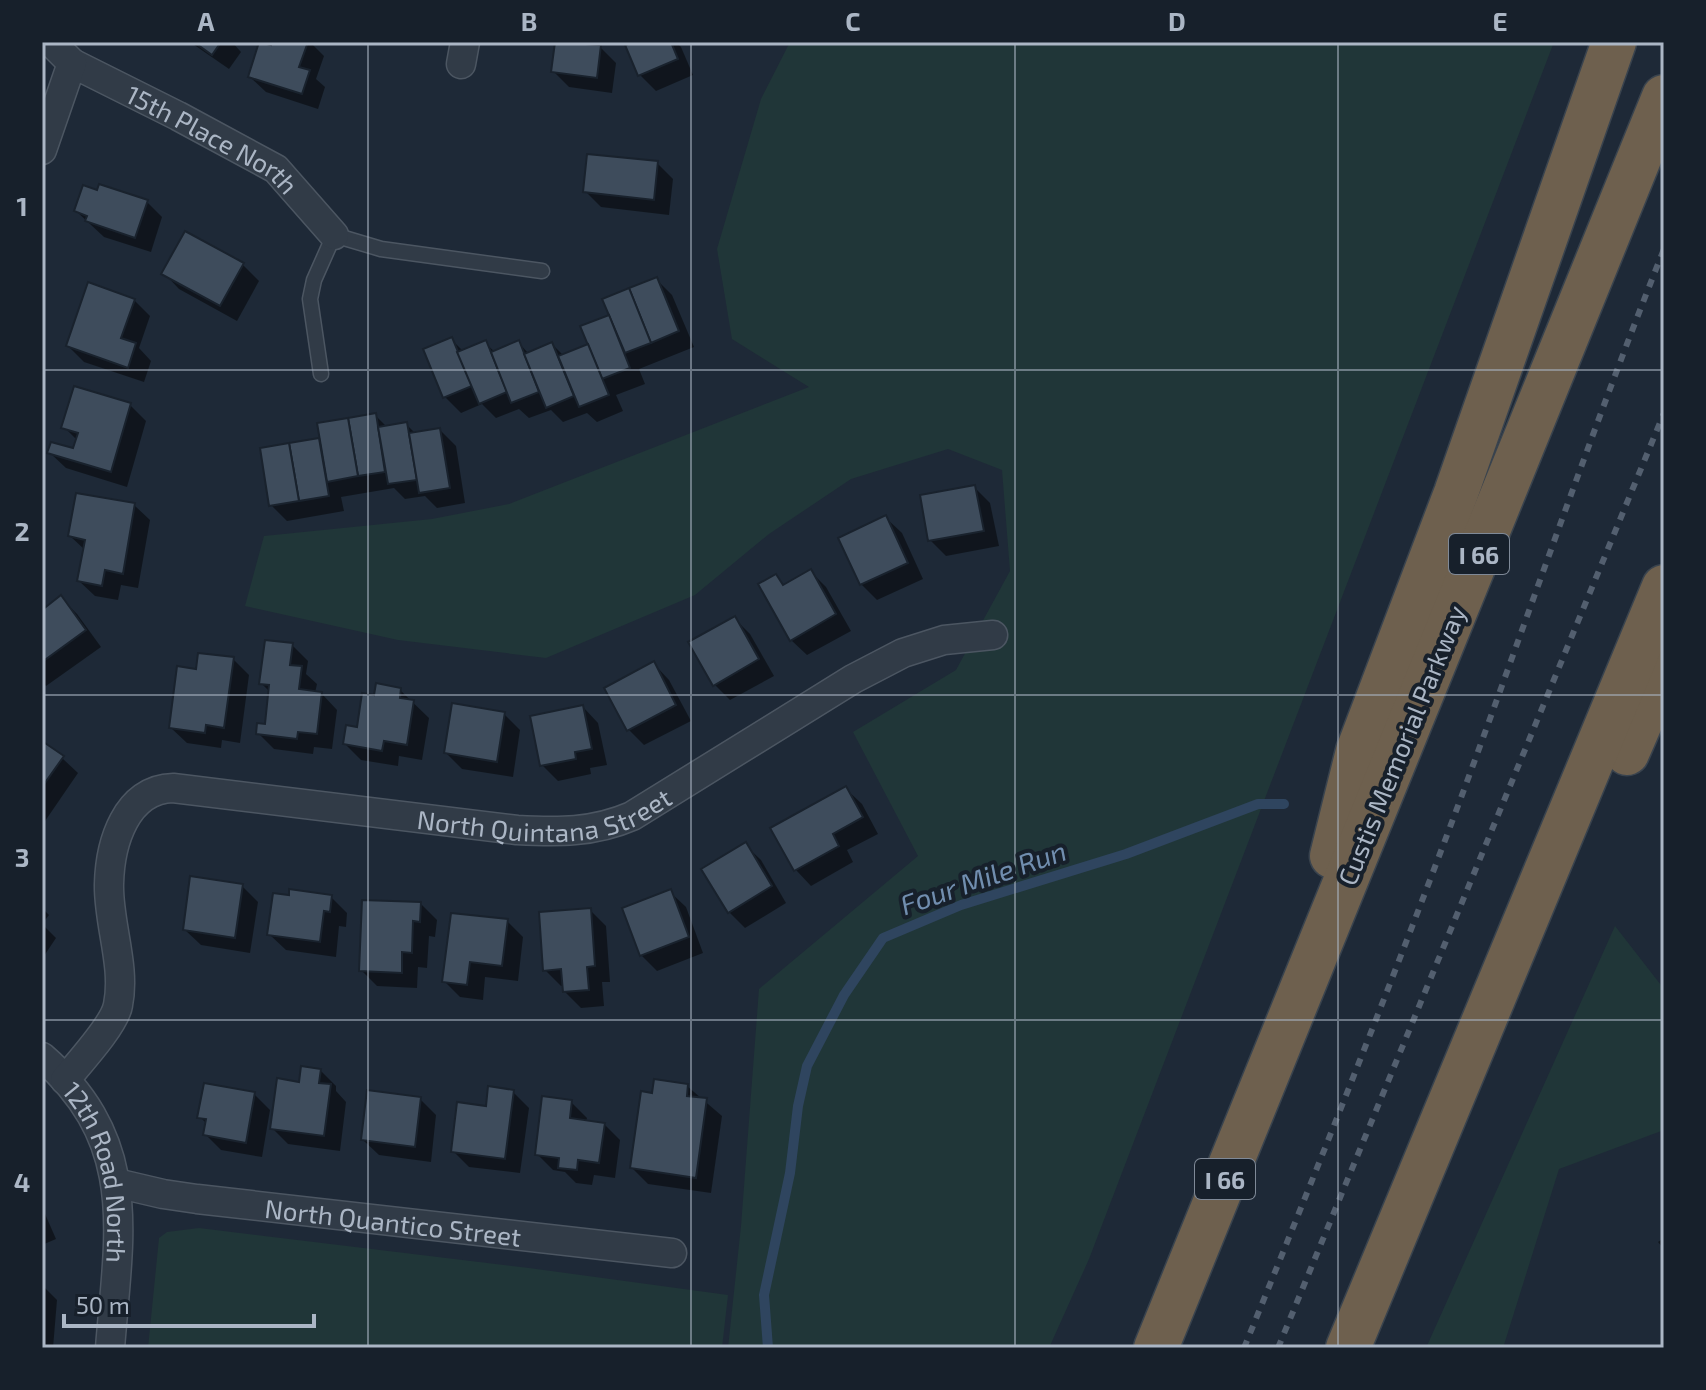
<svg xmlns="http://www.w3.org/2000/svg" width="1706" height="1390" font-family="'Exo 2',sans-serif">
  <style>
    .green { fill: #203638 }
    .shadow { fill: #0007 }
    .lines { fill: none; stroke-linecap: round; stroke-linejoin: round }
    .stream { stroke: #2f455f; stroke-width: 10 }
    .building { fill: #3e4c5c; stroke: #19222d; stroke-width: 2 }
    .service-casing { stroke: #4c5662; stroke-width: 17 }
    .minor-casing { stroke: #4c5662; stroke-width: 31 }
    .motorway-casing { stroke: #39434e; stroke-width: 47 }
    .service { stroke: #313b47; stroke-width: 14 }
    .minor { stroke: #313b47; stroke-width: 28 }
    .motorway { stroke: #6e604e; stroke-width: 44 }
    .rail { stroke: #535f6f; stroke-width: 6; stroke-dasharray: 8 8; stroke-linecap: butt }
    .grid { fill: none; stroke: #abb6c5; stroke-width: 2; stroke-opacity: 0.55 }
    .labels { text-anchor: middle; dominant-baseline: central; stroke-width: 8; stroke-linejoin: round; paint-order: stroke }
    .shield { fill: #17202b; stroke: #7f8997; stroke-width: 2 }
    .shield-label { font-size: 24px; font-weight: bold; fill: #abb6c5 }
    .street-label { font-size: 26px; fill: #abb6c5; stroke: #17202b }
    .water-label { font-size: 28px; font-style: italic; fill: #718eaf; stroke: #17202b }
    .neatline { fill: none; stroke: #abb6c5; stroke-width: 3 }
    .grid-label { font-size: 26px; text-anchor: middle; font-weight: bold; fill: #abb6c5 }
  </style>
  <rect width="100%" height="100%" fill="#1e2937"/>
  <g class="green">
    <polygon points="790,42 1554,42 1089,1259 1049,1348 728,1348 741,1226 759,989 918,856 853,732 956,670 1010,571 1002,470 948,449 851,479 769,534 695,595 546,658 398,640 245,606 264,536 432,519 509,504 809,387 732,339 717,249 761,99"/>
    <polygon points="1615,926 1664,989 1664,1130 1559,1169 1503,1348 1426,1348"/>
    <polygon points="199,1228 529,1268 728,1295 722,1348 148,1348 159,1238 167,1232"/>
  </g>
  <g class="shadow">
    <polygon points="190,42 232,42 241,52 229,69"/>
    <polygon points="274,42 310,42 324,56 316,79 325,87 318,109 266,92 250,77"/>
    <polygon points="557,42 600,47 616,63 612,93 569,87 553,71"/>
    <polygon points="639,42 676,42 681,47 693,75 656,91 640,75"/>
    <polygon points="657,163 673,179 669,215 601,207 585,191"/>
    <polygon points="147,202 162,217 151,252 104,237 76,211"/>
    <polygon points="186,233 243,265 259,281 237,321 179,289 164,273"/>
    <polygon points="656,279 672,295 694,347 639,369 645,384 616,395 623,411 597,422 587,413 563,422 551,410 529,418 519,409 496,418 482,404 461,413 445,397 451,339 463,351 485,343 495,352 518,342 529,354 552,344 564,356 591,345 611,316"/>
    <polygon points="134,300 150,316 139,348 151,361 144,382 84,362 68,346"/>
    <polygon points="130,405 146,421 127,487 66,468 50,453 75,451 78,441 64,427"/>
    <polygon points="375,415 387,427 406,424 416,434 440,430 456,446 465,503 437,508 425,496 405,499 394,488 341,497 344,511 287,521 271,505 262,450 321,440"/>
    <polygon points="974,487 990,503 999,546 946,556 930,540"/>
    <polygon points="134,505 150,520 138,588 121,585 118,600 95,596 79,581 85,550 70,536"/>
    <polygon points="886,518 902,533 923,579 877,600 861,584"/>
    <polygon points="810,571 826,587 851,631 807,655 791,640 776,576 785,586"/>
    <polygon points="61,598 77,614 101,647 46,686 42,682 42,612"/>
    <polygon points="734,618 750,634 774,676 730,700 715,685"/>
    <polygon points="292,645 308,661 306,674 317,684 315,693 322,694 337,710 332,749 314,747 313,754 274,749 258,733 267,726 270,692 261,683"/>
    <polygon points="233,659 249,675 240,743 222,740 221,748 187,743 171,728 197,671"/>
    <polygon points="654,664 669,680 691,721 644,745 628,729"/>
    <polygon points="400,690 429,718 422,760 399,756 398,766 361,760 345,744"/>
    <polygon points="583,707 598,723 607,765 590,768 591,774 558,781 542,765"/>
    <polygon points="504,714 520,730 513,777 462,769 446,753"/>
    <polygon points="42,743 62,758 78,773 43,824"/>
    <polygon points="846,789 862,804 878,834 847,850 853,862 811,886 796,870"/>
    <polygon points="745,845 761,860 786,903 745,928 729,912"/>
    <polygon points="242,886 258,902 250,953 201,945 185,930"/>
    <polygon points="670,892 686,907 703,953 657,971 641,955"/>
    <polygon points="331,897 347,913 346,927 339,926 336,957 286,950 270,935"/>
    <polygon points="421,904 437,920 435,937 429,936 427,968 418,967 417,988 377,986 361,970"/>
    <polygon points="42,908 49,915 42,924"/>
    <polygon points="590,910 606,926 610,982 602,982 604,1006 581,1008 565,992 565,985 561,986 545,970"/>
    <polygon points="507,921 523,937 518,981 485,977 483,1000 460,997 444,981"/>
    <polygon points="42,924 56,938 42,959"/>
    <polygon points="320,1070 336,1086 336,1091 346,1102 340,1151 288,1144 272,1128 301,1084"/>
    <polygon points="687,1086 722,1116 711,1193 648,1184 632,1168 654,1095"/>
    <polygon points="513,1092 529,1108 520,1173 469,1167 453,1151"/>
    <polygon points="254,1094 270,1110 262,1157 221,1150 205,1134 207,1124 200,1117"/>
    <polygon points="420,1099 436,1115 431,1162 379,1155 363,1140"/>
    <polygon points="571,1102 587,1118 586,1122 604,1124 620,1140 615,1178 594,1175 592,1185 576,1183 565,1172 553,1170 537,1154"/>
    <polygon points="42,1207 56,1239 42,1245"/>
    <polygon points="1664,1238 1664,1249 1658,1242"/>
    <polygon points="42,1285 57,1300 53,1348 42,1348"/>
  </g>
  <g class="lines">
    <polyline class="stream" points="768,1348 764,1295 790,1173 798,1106 807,1066 844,995 883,938 961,905 1126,854 1258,804 1284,804"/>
  </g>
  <g class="building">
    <polygon points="194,42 221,42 212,55"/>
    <polygon points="259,42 271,45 272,42 308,42 299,67 310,70 302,94 248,77"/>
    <polygon points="555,42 601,45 597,78 551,72"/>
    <polygon points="634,42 671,42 678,59 638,76 625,45"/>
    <polygon points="587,154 658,161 654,200 583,192"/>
    <polygon points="99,184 148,200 135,238 85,221 87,216 74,211 83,185 97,190"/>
    <polygon points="185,231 244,263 220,306 161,274"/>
    <polygon points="657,277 679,331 651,343 629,288"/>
    <polygon points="88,282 135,299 121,338 136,343 128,368 66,346"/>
    <polygon points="629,288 651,343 625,353 602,299"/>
    <polygon points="609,315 630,368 602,379 580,326"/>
    <polygon points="452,337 472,386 443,398 423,349"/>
    <polygon points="486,340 507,392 479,404 457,352"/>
    <polygon points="519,340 539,392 511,403 491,352"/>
    <polygon points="552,342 574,396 546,408 524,354"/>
    <polygon points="588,344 609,395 579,407 558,356"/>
    <polygon points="74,386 131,403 111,472 47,453 51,442 73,448 78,433 61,428"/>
    <polygon points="376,413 385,472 358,476 348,418"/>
    <polygon points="348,418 358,476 327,482 317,423"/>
    <polygon points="407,422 417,480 388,484 378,427"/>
    <polygon points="440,428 450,488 419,493 409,433"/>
    <polygon points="319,438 329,496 299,501 289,443"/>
    <polygon points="289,443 299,501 269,506 260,448"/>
    <polygon points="975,485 984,531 928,541 920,495"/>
    <polygon points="76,493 135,503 123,574 105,570 102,586 77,581 85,540 68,536"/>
    <polygon points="886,515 908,563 860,585 838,538"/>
    <polygon points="811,569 836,614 790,641 758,584 776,574 783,585"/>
    <polygon points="61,595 86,630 42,662 42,610"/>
    <polygon points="735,616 759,659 713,686 688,642"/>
    <polygon points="265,640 293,643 290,665 302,666 299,689 322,692 317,734 298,732 297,739 256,734 257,723 265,724 269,685 259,684"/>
    <polygon points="198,653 234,657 224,728 206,725 205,733 169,728 177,666 196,669"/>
    <polygon points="654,661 676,705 627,731 604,688"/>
    <polygon points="376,683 401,688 400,698 414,700 407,745 384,741 382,751 343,744 346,725 357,727 362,693 374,695"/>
    <polygon points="452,703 505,712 497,762 444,753"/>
    <polygon points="583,705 592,749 575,752 576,759 540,766 530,716"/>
    <polygon points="42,741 64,756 42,787"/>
    <polygon points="846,786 863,817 833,834 839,846 794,871 770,828"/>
    <polygon points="746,842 772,886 728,913 701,869"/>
    <polygon points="190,876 243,884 235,938 183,930"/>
    <polygon points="289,889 332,895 330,912 324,911 320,942 267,935 273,893 289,895"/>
    <polygon points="671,889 689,937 640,956 622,908"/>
    <polygon points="362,900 421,902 420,922 413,921 412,953 402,952 402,973 359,971"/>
    <polygon points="591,908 595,966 587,967 589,990 563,992 561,969 543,971 539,912"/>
    <polygon points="451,913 508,919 502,966 470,962 467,985 442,982"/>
    <polygon points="301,1066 321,1069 319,1083 331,1084 324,1136 270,1129 277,1078 299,1082"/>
    <polygon points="654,1079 688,1084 687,1096 707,1098 696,1178 630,1168 641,1091 652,1093"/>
    <polygon points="204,1083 255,1092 246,1143 203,1135 206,1119 197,1118"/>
    <polygon points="488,1086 514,1090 505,1159 451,1152 457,1102 486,1106"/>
    <polygon points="367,1090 421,1097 415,1147 361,1140"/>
    <polygon points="542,1096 572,1100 570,1118 605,1123 599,1163 578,1160 577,1170 558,1168 559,1158 535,1155"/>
  </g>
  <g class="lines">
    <defs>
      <polyline id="service" points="321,374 310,299 314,280 334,235 381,249 542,271"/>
      <g id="minor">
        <path id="s1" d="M 72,63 L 178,116 L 276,169 L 334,235"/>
        <polyline points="461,64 465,42"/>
        <polyline points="42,150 72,63 51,42"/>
        <path id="s2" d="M 42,1057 C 140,1142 119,1233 110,1348"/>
        <path id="s3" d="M 65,1080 C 79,1063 115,1024 118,1005 C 126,966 108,923 109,884 C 110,843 126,789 173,788 L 517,830 C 557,832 593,833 632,816 L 853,679 L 903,653 L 944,640 L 993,635"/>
        <path id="s4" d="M 116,1183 L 163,1194 L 197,1199 L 672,1253"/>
      </g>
      <g id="motorway">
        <polyline points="1627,753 1664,668"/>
        <polyline points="1332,856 1358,751 1456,493 1614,42"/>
        <polyline points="1156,1348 1664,97"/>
        <polyline points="1348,1348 1664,587"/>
      </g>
    </defs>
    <use href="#service" class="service-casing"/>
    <use href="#minor" class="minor-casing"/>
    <use href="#motorway" class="motorway-casing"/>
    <use href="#service" class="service"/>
    <use href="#minor" class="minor"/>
    <use href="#motorway" class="motorway"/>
    <g class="rail">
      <path d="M 1244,1348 C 1320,1162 1395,975 1465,787 C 1531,608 1593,427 1664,249"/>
      <polyline points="1278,1348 1664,413"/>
    </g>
  </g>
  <path class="grid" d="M 368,42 L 368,1348M 691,42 L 691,1348M 1015,42 L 1015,1348M 1338,42 L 1338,1348M 42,370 L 1664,370M 42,695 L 1664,695M 42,1020 L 1664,1020"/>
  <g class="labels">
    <g class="shield">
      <rect x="1449" y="534" width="60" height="40" rx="6"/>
      <rect x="1195" y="1159" width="60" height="40" rx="6"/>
    </g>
    <g class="shield-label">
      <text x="1479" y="554">I 66</text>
      <text x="1225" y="1179">I 66</text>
    </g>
    <g class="street-label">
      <text stroke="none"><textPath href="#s1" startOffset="160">15th Place North</textPath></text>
      <text transform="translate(1401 745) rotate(-68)">Custis Memorial Parkway</text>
      <text stroke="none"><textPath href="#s3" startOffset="718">North Quintana Street</textPath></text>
      <text stroke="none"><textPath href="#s2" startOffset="134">12th Road North</textPath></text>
      <text stroke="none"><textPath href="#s4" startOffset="280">North Quantico Street</textPath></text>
    </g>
    <g class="water-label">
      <text transform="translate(983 877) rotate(-19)">Four Mile Run</text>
    </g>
  </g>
  <rect width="1706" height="1390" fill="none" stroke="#17202b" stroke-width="88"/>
  <path d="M64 1314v12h250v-12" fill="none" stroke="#abb6c5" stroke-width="4"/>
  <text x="76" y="1314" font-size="24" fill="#abb6c5" stroke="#17202b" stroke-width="6" paint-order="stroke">50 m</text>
  <rect x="44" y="44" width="1618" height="1302" class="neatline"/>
  <g class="grid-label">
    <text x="206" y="31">A</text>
    <text x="529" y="31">B</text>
    <text x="853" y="31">C</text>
    <text x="1177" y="31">D</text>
    <text x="1500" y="31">E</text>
    <text x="22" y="216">1</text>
    <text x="22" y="541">2</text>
    <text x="22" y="867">3</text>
    <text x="22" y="1192">4</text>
  </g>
</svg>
